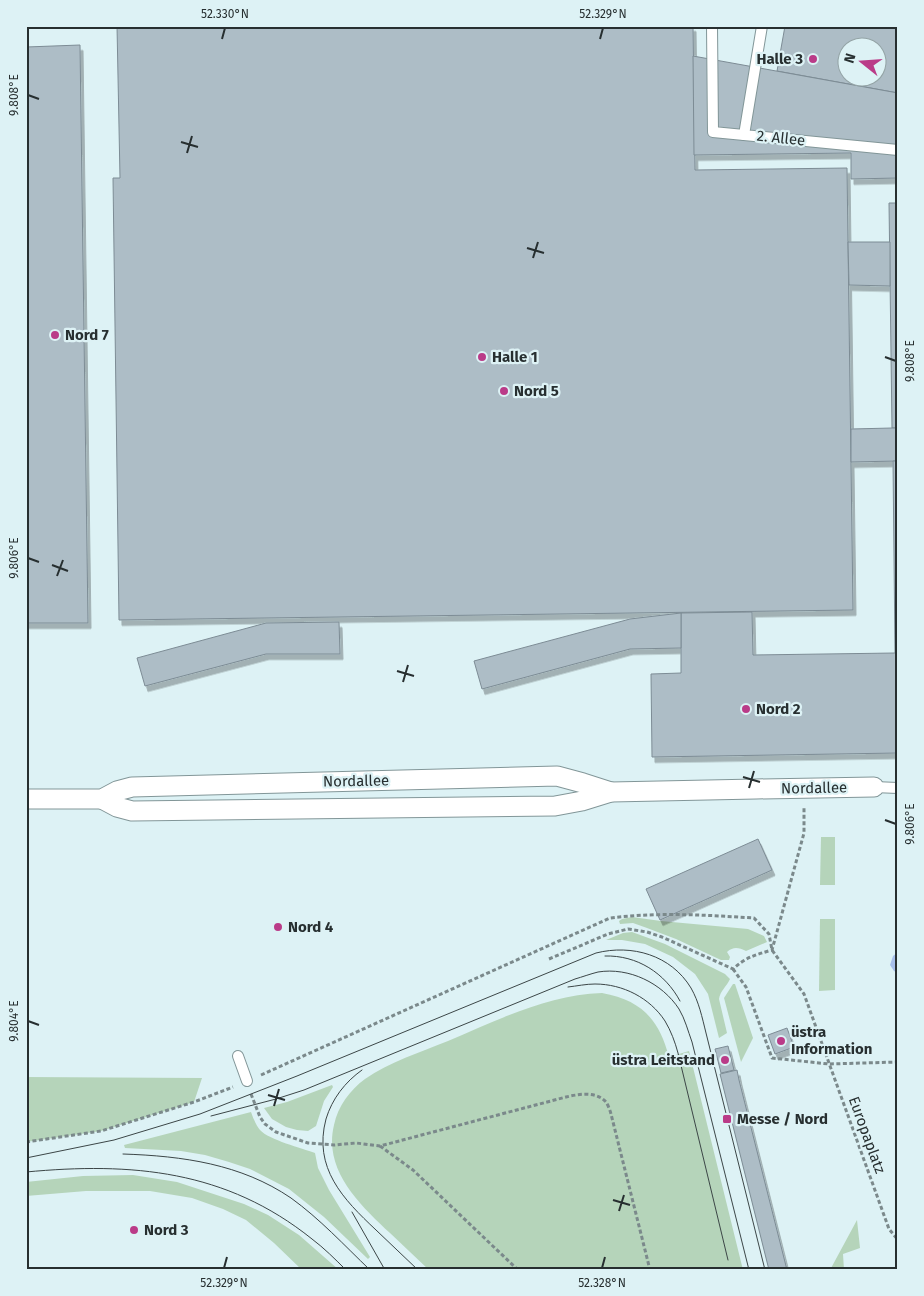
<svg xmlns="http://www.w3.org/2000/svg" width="924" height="1296" font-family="'Fira Sans',sans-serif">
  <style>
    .green { fill: #b5d4ba }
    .water { fill: #a7bfea }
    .building { fill: #adbdc6; stroke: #7d8c95; fill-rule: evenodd; filter: url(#shadow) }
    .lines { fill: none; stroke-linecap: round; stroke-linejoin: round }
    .service-casing { stroke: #829698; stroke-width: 12 }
    .minor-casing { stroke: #829698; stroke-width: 21 }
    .path { stroke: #7b898b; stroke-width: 3; stroke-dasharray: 4 2.5; stroke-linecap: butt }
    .service { stroke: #fff; stroke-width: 10 }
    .minor { stroke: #fff; stroke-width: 19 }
    .tram { stroke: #3c4647; stroke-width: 1 }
    .ticks { fill: none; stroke: #272f30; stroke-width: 2 }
    .poi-dot { fill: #ba3b88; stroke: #ddf2f5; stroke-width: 2 }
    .labels { text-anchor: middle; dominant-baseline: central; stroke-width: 4.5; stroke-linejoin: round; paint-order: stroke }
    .poi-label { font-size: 15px; font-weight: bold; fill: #272f30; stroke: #ddf2f5; text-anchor: start }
    .street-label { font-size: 15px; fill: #272f30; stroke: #ddf2f5 }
    .neatline { fill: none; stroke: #272f30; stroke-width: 2 }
    .ticks-label { font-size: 12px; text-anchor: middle; fill: #272f30 }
  </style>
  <defs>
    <filter id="shadow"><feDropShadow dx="3" dy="5.5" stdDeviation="0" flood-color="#0004"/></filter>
  </defs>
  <rect width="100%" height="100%" fill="#ddf2f5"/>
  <g class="green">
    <polygon points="821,837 835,837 835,885 820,885"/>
    <path d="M 632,917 L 661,921 L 748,929 L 764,936 L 767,942 L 746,951 C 739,948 734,946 727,952 L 730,957 L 729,960 L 721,960 L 676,939 L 647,928 L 633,923 L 620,924 L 619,921 L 622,919 Z"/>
    <polygon points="820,919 835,919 835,990 819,991"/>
    <path d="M 632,932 L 665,944 L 725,974 L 730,979 C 727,986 720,991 719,999 L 727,1033 L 719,1038 L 708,994 L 695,974 L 673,957 L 645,944 L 622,940 L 606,940 L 623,933 Z"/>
    <polygon points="733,984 735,984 753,1038 741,1062 724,998"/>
    <path d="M 602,993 C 641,1000 659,1019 669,1057 L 689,1051 L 743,1270 L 429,1270 C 416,1258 403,1245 390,1233 C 360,1205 323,1170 334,1125 C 338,1106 350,1090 365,1079 C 389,1062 421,1052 448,1041 C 498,1020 547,995 602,993 Z"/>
    <polygon points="26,1077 202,1078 194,1102 101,1131 26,1142"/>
    <polygon points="332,1085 333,1087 324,1101 316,1126 308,1131 297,1130 286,1127 272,1119 264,1108 287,1102"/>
    <path d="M 251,1112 C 253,1118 256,1125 260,1130 C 269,1140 302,1148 315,1153 L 318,1168 L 329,1190 L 370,1257 L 368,1259 L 324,1217 L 289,1189 L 250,1169 L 229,1162 L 205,1155 L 181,1151 L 125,1148 L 124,1145 Z"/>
    <polygon points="133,1175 177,1182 244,1204 268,1215 299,1235 339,1270 302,1270 274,1243 246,1220 223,1209 192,1198 150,1191 86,1191 26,1196 26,1182 83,1176"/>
    <polygon points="857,1220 860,1248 843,1254 844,1270 830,1270"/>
  </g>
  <polygon class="water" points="898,952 898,973 894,971 890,965 893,956"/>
  <g class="building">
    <polygon points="117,26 693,26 695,170 847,168 853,610 119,620 113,178 120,178"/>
    <path d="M 785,26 L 898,26 L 898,93 L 777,71 ZM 846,48 L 876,48 L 876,78 L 846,78 Z"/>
    <polygon points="80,45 88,623 26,623 26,47"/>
    <polygon points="693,56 898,93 898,178 851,179 851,153 694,155"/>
    <polygon points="889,203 898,203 898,428 892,428"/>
    <polygon points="848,242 890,242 890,286 849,285"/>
    <polygon points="892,428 898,428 898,461 851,462 851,429"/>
    <polygon points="893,461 898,461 898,753 652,757 651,674 681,673 681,613 752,612 753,655 895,653"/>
    <polygon points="681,613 681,648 630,649 482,689 474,661 630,619"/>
    <polygon points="339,622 340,654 266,654 145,686 137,658 266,623"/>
    <polygon points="758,839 772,870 660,920 646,889"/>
    <polygon points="787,1028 794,1047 775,1054 768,1035"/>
    <polygon points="728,1046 734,1070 721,1073 715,1049"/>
    <polygon points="737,1070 739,1080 787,1270 769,1270 720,1074"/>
  </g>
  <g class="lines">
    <defs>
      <g id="service">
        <polyline points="712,26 713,132 744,135"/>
        <polyline points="762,26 744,135 898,150"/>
        <polyline points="874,787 898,788"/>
        <polyline points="238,1056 247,1081"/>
      </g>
      <g id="minor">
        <polyline points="26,799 102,799 117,791 132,787 557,776 583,783 611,792"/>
        <polyline points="102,799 117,807 132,811 555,806 582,801 611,792 756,789 874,787"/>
      </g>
    </defs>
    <use href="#service" class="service-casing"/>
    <use href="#minor" class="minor-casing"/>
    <g class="path">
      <path d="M 549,959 L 608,934 L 628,929 L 647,932 L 662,937 L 733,969 C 746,957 755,955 772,950 L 804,833 L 804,808"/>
      <polyline points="733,969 746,987 772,1058 829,1064 898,1062"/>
      <path d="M 261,1075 L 610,918 C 658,912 706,915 754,918 L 769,934 L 772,950 L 804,994 L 889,1229 L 898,1240"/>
      <path d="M 251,1094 L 260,1117 L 265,1124 L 276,1132 L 308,1143 L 334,1145 L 356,1143 L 380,1146 L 566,1097 C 579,1094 596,1091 606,1102 C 608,1105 610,1110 611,1114 L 650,1270"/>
      <polyline points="26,1142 101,1131 194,1102 233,1087"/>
      <polyline points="380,1146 413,1170 518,1270"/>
    </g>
    <use href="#service" class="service"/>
    <use href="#minor" class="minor"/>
    <g class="tram">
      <path d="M 605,956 C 637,955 665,973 680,1001"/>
      <path d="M 568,987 C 577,986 586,984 595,984 C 623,984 650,998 665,1021 C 671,1031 675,1042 678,1053 L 728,1260"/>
      <path d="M 362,1070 C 345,1082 332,1099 326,1119 C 313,1168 343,1199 376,1230 C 390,1243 404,1257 418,1270"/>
      <path d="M 211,1116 L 276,1099 L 304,1090 L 575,979 C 582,977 590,974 598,972 C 629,967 662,983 679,1009 C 685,1019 688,1031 692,1042 L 749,1270"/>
      <path d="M 123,1154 C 183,1156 241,1164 291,1198 C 320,1219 344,1245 370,1270"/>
      <path d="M 26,1158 L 114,1140 L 200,1114 L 297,1076 L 596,953 C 632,944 671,955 691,988 C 699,1002 702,1017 706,1033 L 765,1270"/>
      <path d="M 26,1172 C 132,1162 226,1170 312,1239 C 324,1248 335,1259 346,1270"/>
      <polyline points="352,1212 385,1270"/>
    </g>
  </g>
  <path class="ticks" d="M 222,39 L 225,28M 600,39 L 603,28M 28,95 L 39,99M 181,142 L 198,147M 187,153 L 192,136M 527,248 L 544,253M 533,258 L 538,242M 885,357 L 896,361M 28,558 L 39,562M 52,565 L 68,571M 57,576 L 63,560M 397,671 L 414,676M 403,682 L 408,665M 743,777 L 760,782M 749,788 L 754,771M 885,820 L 896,824M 28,1021 L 39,1025M 268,1095 L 285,1100M 274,1106 L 279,1089M 613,1200 L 630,1205M 619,1211 L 624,1195M 224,1268 L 227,1257M 602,1268 L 605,1257"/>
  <g class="poi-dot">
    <circle cx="813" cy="59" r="5"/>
    <circle cx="55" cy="335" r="5"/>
    <circle cx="482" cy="357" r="5"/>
    <circle cx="504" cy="391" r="5"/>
    <circle cx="746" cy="709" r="5"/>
    <circle cx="278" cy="927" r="5"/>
    <circle cx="781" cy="1041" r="5"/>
    <circle cx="725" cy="1060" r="5"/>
    <rect x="722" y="1114" width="10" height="10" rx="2.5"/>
    <circle cx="134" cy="1230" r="5"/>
  </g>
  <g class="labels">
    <g class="poi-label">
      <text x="803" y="59" text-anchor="end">Halle 3</text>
      <text x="65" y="335">Nord 7</text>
      <text x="492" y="357">Halle 1</text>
      <text x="514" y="391">Nord 5</text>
      <text x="756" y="709">Nord 2</text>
      <text x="288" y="927">Nord 4</text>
      <text x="791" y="1032">üstra<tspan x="791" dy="17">Information</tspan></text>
      <text x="715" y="1060" text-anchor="end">üstra Leitstand</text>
      <text x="737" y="1119">Messe / Nord</text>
      <text x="144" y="1230">Nord 3</text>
    </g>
    <g class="street-label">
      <text transform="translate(781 138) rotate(6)">2. Allee</text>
      <text transform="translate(356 781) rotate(-1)">Nordallee</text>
      <text transform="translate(814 788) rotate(-1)">Nordallee</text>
      <text transform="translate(867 1135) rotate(70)">Europaplatz</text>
    </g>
  </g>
  <rect width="924" height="1296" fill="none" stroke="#ddf2f5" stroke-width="55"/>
  <g transform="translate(862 62) rotate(287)"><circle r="24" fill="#ddf2f5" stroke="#94a4a6"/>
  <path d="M0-4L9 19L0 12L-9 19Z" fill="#ba3b88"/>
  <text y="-8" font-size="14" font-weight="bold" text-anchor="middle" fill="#272f30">N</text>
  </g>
  <rect x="28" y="28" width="868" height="1240" class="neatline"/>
  <g class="ticks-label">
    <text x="225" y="18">52.330°N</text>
    <text x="603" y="18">52.329°N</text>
    <text transform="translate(14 95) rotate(-90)" y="4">9.808°E</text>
    <text transform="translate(910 361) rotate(-90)" y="4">9.808°E</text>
    <text transform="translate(14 558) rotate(-90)" y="4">9.806°E</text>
    <text transform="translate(910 824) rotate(-90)" y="4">9.806°E</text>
    <text transform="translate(14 1021) rotate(-90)" y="4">9.804°E</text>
    <text x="224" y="1287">52.329°N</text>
    <text x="602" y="1287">52.328°N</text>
  </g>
</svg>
